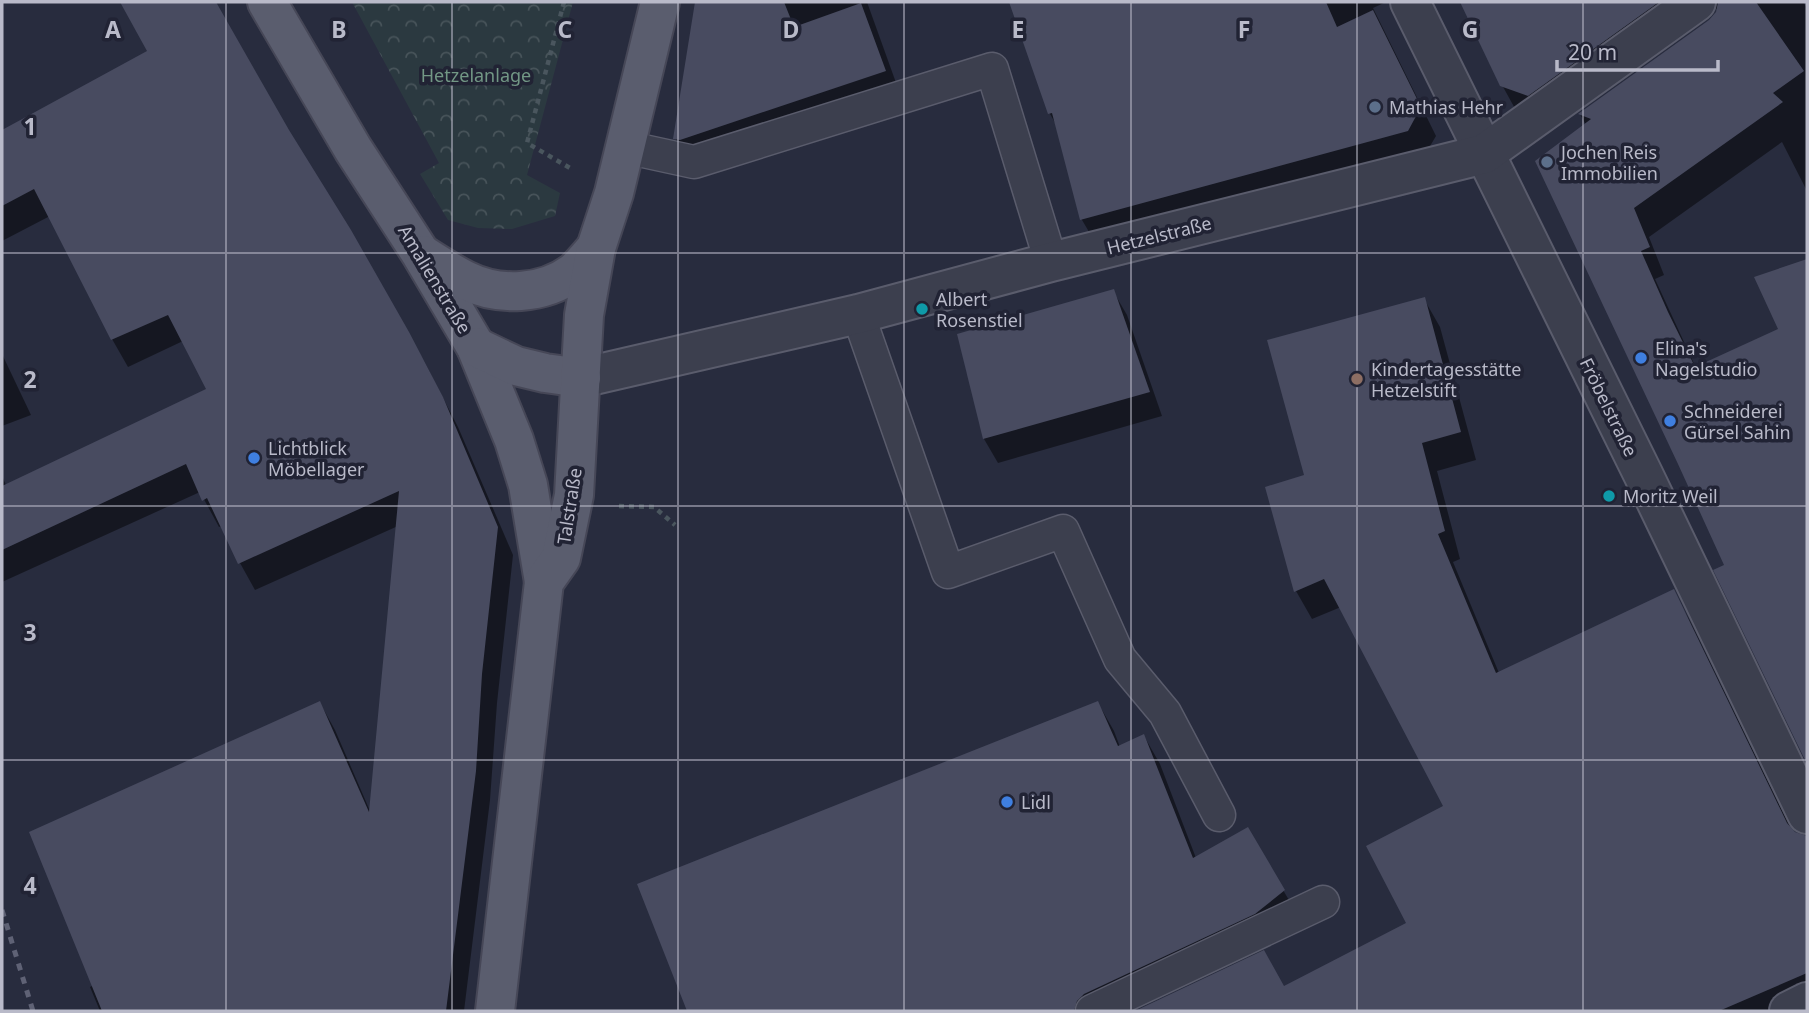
<svg xmlns="http://www.w3.org/2000/svg" width="1809" height="1013" font-family="'Noto Sans',sans-serif">
  <style>
    .park { fill: url(#park-crowns) }
    .shadow { fill: #0007 }
    .building { fill: #484b60 }
    .lines { fill: none; stroke-linecap: round; stroke-linejoin: round }
    .service-casing { stroke: #5a5c6c; stroke-width: 35 }
    .pedestrian-casing { stroke: #5a5c6c; stroke-width: 42 }
    .minor-casing { stroke: #5a5c6c; stroke-width: 42 }
    .primary-casing { stroke: #464757; stroke-width: 42 }
    .path { stroke: #4a565e; stroke-width: 4.5; stroke-dasharray: 5 5; stroke-linecap: butt }
    .service { stroke: #3c3f4e; stroke-width: 32 }
    .pedestrian { stroke: #3c3f4e; stroke-width: 38 }
    .minor { stroke: #3c3f4e; stroke-width: 38 }
    .primary { stroke: #5a5d6e; stroke-width: 38 }
    .rail { stroke: #5f6275; stroke-width: 5; stroke-dasharray: 7 7; stroke-linecap: butt }
    .grid { fill: none; stroke: #b9bac9; stroke-width: 2; stroke-opacity: 0.55 }
    .service-dot { fill: #5c6f8a; stroke: #212334; stroke-width: 2.5 }
    .culture-dot { fill: #0f9aa8; stroke: #212334; stroke-width: 2.5 }
    .shop-dot { fill: #3f7fe0; stroke: #212334; stroke-width: 2.5 }
    .education-dot { fill: #8d6e63; stroke: #212334; stroke-width: 2.5 }
    .labels { text-anchor: middle; dominant-baseline: central; stroke-width: 7; stroke-linejoin: round; paint-order: stroke }
    .park-label { font-size: 18px; fill: #729785; stroke: #212334 }
    .poi-label { font-size: 18px; fill: #b9bac9; stroke: #212334; text-anchor: start }
    .street-label { font-size: 18px; fill: #b9bac9; stroke: #212334 }
    .grid-label { font-size: 23px; text-anchor: middle; font-weight: bold; fill: #b9bac9; stroke: #212334; stroke-width: 7; stroke-linejoin: round; paint-order: stroke }
  </style>
  <defs>
    <pattern id="park-crowns" width="20" height="18" patternUnits="userSpaceOnUse" patternTransform="scale(1.75)"><rect width="20" height="18" fill="#2b3940"/><path d="M2 6a3 3 0 1 1 6 0M12 15a3 3 0 1 1 6 0" fill="none" stroke="#48545a"/></pattern>
  </defs>
  <rect width="100%" height="100%" fill="#282c3e"/>
  <polygon class="park" points="352,2 573,2 527,175 560,193 555,216 512,229 478,228 448,220 420,174 439,163"/>
  <g class="shadow">
    <polygon points="122,2 213,2 288,132 349,231 424,361 458,427 513,555 497,703 490,800 464,1011 100,1011 90,987 94,985 320,703 335,730 370,811 398,526 255,590 240,563 222,526 219,527 200,492 2,582 2,476 6,485 208,390 183,341 128,367 112,339 50,216 2,241 2,132 150,51"/>
    <polygon points="697,2 867,2 904,105 694,172 675,138"/>
    <polygon points="1011,2 1386,2 1373,8 1436,136 1423,158 1098,247 1082,220 1057,126 1050,114"/>
    <polygon points="1462,2 1803,2 1807,8 1807,191 1782,142 1649,237 1664,275 1655,279 1696,368 1780,330 1756,278 1807,261 1807,760 1716,571 1726,566 1586,125 1580,114 1710,21 1717,12 1718,9 1711,8 1518,114 1502,85"/>
    <polygon points="1113,291 1127,315 1162,416 998,463 984,439 959,335"/>
    <polygon points="1424,299 1440,327 1476,460 1437,471 1460,559 1453,562 1499,673 1673,591 1689,619 1792,831 1807,837 1807,1007 1798,1011 1139,1011 1263,953 1284,988 1408,923 1446,807 1341,607 1312,619 1296,591 1306,476"/>
    <polygon points="2,354 31,415 2,426"/>
    <polygon points="1098,703 1114,731 1120,747 1144,736 1160,764 1196,858 1248,830 1300,919 1123,1011 689,1011 639,885"/>
  </g>
  <g class="building">
    <polygon points="120,2 216,2 289,130 351,230 409,332 443,397 498,527 482,674 476,771 446,1011 102,1011 29,832 320,701 369,812 399,491 238,564 207,498 202,501 186,464 2,550 2,486 206,389 168,315 111,340 34,189 2,206 2,130 147,51"/>
    <polygon points="695,2 784,2 794,27 861,3 886,71 680,140 673,139"/>
    <polygon points="1009,2 1326,2 1337,27 1373,10 1421,107 1408,131 1080,220 1052,113 1048,114"/>
    <polygon points="1460,2 1659,2 1528,96 1500,86"/>
    <polygon points="1718,2 1756,2 1804,71 1773,93 1783,102 1634,208 1650,247 1641,251 1668,312 1695,367 1778,329 1754,277 1807,259 1807,764 1713,570 1724,565 1678,464 1535,161 1591,119 1578,114 1709,20 1716,12"/>
    <polygon points="1114,289 1150,392 983,439 957,334"/>
    <polygon points="1425,297 1461,432 1422,443 1445,531 1438,534 1496,673 1674,589 1787,823 1795,832 1807,836 1807,973 1719,1011 1135,1011 1264,950 1284,986 1406,923 1366,846 1443,806 1324,579 1294,592 1265,487 1304,475 1267,340"/>
    <polygon points="1098,701 1118,746 1144,734 1193,858 1248,827 1285,890 1255,914 1084,994 1077,1001 1074,1011 687,1011 637,884"/>
  </g>
  <g class="lines">
    <defs>
      <g id="service">
        <polyline points="625,147 694,162 992,69 1051,262"/>
        <polyline points="858,314 948,572 1063,531 1120,659 1165,713 1219,815"/>
        <polyline points="1092,1011 1323,902"/>
      </g>
      <polyline id="pedestrian" points="1789,1011 1807,1002"/>
      <g id="minor">
        <polyline points="1410,2 1643,474 1807,814"/>
        <polyline points="581,378 858,314 1051,262 1484,154 1696,2"/>
      </g>
      <g id="primary">
        <polyline points="267,2 353,149 421,254 476,347 514,440 528,485 544,582"/>
        <path d="M 423,255 C 437,264 451,273 465,280 C 499,297 543,295 574,272 C 582,265 589,256 596,248"/>
        <polyline points="476,347 516,366 545,373 581,378"/>
        <polyline points="495,1011 544,582 561,558 574,495 584,315 596,248 614,193 660,2"/>
      </g>
    </defs>
    <use href="#service" class="service-casing"/>
    <use href="#pedestrian" class="pedestrian-casing"/>
    <use href="#minor" class="minor-casing"/>
    <use href="#primary" class="primary-casing"/>
    <g class="path">
      <polyline points="564,2 527,143 570,168"/>
      <polyline points="619,506 654,507 675,525"/>
    </g>
    <use href="#service" class="service"/>
    <use href="#pedestrian" class="pedestrian"/>
    <use href="#minor" class="minor"/>
    <use href="#primary" class="primary"/>
    <polyline class="rail" points="2,910 33,1011"/>
  </g>
  <path class="grid" d="M 226,2 L 226,1011M 452,2 L 452,1011M 678,2 L 678,1011M 904,2 L 904,1011M 1131,2 L 1131,1011M 1357,2 L 1357,1011M 1583,2 L 1583,1011M 2,253 L 1807,253M 2,506 L 1807,506M 2,760 L 1807,760"/>
  <g class="service-dot">
    <circle cx="1375" cy="107" r="7"/>
    <circle cx="1547" cy="162" r="7"/>
  </g>
  <g class="culture-dot">
    <circle cx="922" cy="309" r="7"/>
    <circle cx="1609" cy="496" r="7"/>
  </g>
  <g class="shop-dot">
    <circle cx="1641" cy="358" r="7"/>
    <circle cx="1670" cy="421" r="7"/>
    <circle cx="254" cy="458" r="7"/>
    <circle cx="1007" cy="802" r="7"/>
  </g>
  <circle class="education-dot" cx="1357" cy="379" r="7"/>
  <g class="labels">
    <g class="park-label">
      <text x="476" y="75">Hetzelanlage</text>
    </g>
    <g class="poi-label">
      <text x="1389" y="107">Mathias Hehr</text>
      <text x="1561" y="152">Jochen Reis<tspan x="1561" dy="21">Immobilien</tspan></text>
      <text x="936" y="299">Albert<tspan x="936" dy="21">Rosenstiel</tspan></text>
      <text x="1655" y="348">Elina's<tspan x="1655" dy="21">Nagelstudio</tspan></text>
      <text x="1371" y="369">Kindertagesstätte<tspan x="1371" dy="21">Hetzelstift</tspan></text>
      <text x="1684" y="411">Schneiderei<tspan x="1684" dy="21">Gürsel Sahin</tspan></text>
      <text x="268" y="448">Lichtblick<tspan x="268" dy="21">Möbellager</tspan></text>
      <text x="1623" y="496">Moritz Weil</text>
      <text x="1021" y="802">Lidl</text>
    </g>
    <g class="street-label">
      <text transform="translate(1159 235) rotate(-14)">Hetzelstraße</text>
      <text transform="translate(435 279) rotate(59)">Amalienstraße</text>
      <text transform="translate(1609 407) rotate(64)">Fröbelstraße</text>
      <text transform="translate(569 506) rotate(-81)">Talstraße</text>
    </g>
  </g>
  <g class="grid-label">
    <text x="113" y="38">A</text>
    <text x="339" y="38">B</text>
    <text x="565" y="38">C</text>
    <text x="791" y="38">D</text>
    <text x="1018" y="38">E</text>
    <text x="1244" y="38">F</text>
    <text x="1470" y="38">G</text>
    <text x="30" y="135">1</text>
    <text x="30" y="388">2</text>
    <text x="30" y="641">3</text>
    <text x="30" y="894">4</text>
  </g>
  <rect width="1809" height="1013" fill="none" stroke="#b9bac9" stroke-width="7"/>
  <path d="M1557 60v10h161v-10" fill="none" stroke="#b9bac9" stroke-width="3.5"/>
  <text x="1568" y="60" font-size="21" fill="#b9bac9" stroke="#212334" stroke-width="5" paint-order="stroke">20 m</text>
</svg>
